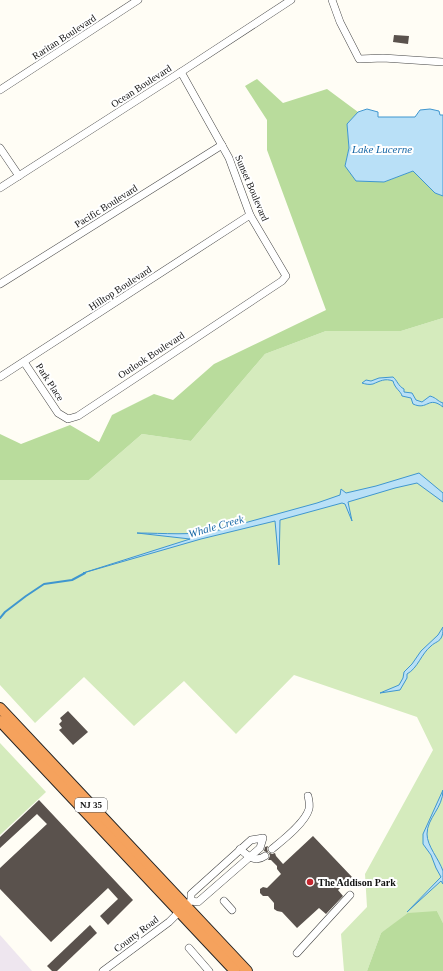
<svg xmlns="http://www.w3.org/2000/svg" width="443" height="971" font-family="'Times New Roman',serif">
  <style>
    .industrial { fill: #eee6ef }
    .green { fill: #d5ebbd }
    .forest { fill: #b9dc9c }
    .water { fill: #b9e0f7; stroke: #3f96cf }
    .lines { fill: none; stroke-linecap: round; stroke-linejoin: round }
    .stream { stroke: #3f96cf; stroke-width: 2 }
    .building { fill: #5a524d }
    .minor-casing { stroke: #444; stroke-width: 8 }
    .highway-casing { stroke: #222; stroke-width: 12 }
    .minor { stroke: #fff; stroke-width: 7 }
    .highway { stroke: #f5a25d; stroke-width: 10 }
    .poi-dot { fill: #c4262e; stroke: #fff; stroke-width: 1.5 }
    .labels { text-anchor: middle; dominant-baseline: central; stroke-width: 4; stroke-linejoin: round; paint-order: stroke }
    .shield { fill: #fff; stroke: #585858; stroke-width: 1 }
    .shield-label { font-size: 9px; font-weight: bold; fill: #111 }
    .street-label { font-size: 10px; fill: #111; stroke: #fff }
    .poi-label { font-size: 10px; font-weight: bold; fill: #111; stroke: #fff; text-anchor: start }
    .water-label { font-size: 11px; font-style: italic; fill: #1768a6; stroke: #fff }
  </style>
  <rect width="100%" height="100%" fill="#fffdf5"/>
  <polygon class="industrial" points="0,935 32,971 0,971"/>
  <g class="green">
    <polygon points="443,318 443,923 437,911 381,933 367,971 344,971 341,934 367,907 365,874 433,750 417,717 294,675 236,734 184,681 134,726 84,677 35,723 0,685 0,480 89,480 142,434 191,441 265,354 326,331 401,331"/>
    <polygon points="0,743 46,792 0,835"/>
  </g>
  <g class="forest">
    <polygon points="257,79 283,103 327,89 358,112 347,124 349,148 345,166 384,182 413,171 435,193 443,196 443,318 401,331 326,331 265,354 191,441 142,434 89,480 0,480 0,434 21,444 70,425 99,442 112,415 154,394 173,400 214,364 326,310 267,150 267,120 245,86"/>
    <polygon points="437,911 443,923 443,971 367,971 381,933 408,913"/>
  </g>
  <g class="water">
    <polygon points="367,109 378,112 378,117 415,117 420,110 430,109 439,111 440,115 443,115 443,196 435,193 413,171 384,182 356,181 345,166 349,148 347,124 358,112"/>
    <path d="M 393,377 C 397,380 398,386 404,389 L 404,392 L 412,393 L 416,400 L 422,402 L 430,396 C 437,398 437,401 443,403 L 443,407 C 428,395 428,411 413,404 L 411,398 L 402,396 C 401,391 395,389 393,381 C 385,378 380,381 373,384 C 369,385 365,384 362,383 L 366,380 L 371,381 L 379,378 Z"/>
    <path d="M 419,473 L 443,493 L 443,502 L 417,483 L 395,488 L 348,502 L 352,521 L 345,504 L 342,503 L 280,520 L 279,565 L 275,521 L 201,539 L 83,573 L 190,539 L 137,533 C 164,533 192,536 219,530 L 317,503 L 340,495 L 341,489 L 346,493 L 376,486 Z"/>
    <path d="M 443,627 C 443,630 443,633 442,636 C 440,642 435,642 431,646 C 421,654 418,668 407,674 L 407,678 L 400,690 L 380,693 L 399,685 L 403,678 L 404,672 L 412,664 L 421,651 L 438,635 Z"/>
    <path d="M 443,790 C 443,808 427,818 427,834 C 427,846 439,859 443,871 C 443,875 443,880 443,884 L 441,881 L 407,912 L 441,877 L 436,868 L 431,855 L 423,844 L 423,834 Z"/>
  </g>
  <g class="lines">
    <polyline class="stream" points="0,618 5,612 26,596 44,584 72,580 85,573"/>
  </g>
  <g class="building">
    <polygon points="394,35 409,36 408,44 393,42"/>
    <polygon points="68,711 88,732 73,745 59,730 62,728 59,724 62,721 60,718"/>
    <polygon points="39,800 133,900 108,925 100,916 118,899 108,888 51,942 0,889 0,868 47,824 37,814 0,848 0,837"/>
    <polygon points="313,836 352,877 338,890 343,896 326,914 319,908 297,928 282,912 277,911 274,909 274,903 268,896 263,896 260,893 260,889 263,887 267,888 281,874 277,869 277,866 271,860 268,860 270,856 269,853 264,851 265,847 268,846 267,849 268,852 272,854 275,853 276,856 283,864"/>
    <polygon points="90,925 97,933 57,971 52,971 47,966"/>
  </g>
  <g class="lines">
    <defs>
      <g id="minor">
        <polyline points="332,0 340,22 359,59 383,58 443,62"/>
        <polyline points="0,90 138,0"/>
        <polyline points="0,148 19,176"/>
        <polyline points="0,188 181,72 291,0"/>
        <polyline points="0,284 222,145"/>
        <polyline points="24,362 58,413 68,419 78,416 282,281 286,276 250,215 229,158 181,72"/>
        <polyline points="0,377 250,215"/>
        <path d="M 240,849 C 248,856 255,863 265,856"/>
        <path d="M 272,849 C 283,840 305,823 309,809 C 310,804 309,800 308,796"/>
        <polyline points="224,901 232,910"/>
        <polyline points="186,905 191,901 191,894 251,840 263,838 260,848 198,902 191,901"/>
        <polyline points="189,948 209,971"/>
        <polyline points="297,953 350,895"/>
        <polyline points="103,971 169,922 179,912"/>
      </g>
      <g id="highway">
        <polyline points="0,708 247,971"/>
        <polyline points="0,721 235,971"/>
      </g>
    </defs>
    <use href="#minor" class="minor-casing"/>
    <use href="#highway" class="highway-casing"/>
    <use href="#minor" class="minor"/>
    <use href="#highway" class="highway"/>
  </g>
  <circle class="poi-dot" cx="310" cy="882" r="4"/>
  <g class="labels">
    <rect class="shield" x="75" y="798" width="32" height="14" rx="3"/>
    <g class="shield-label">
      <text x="91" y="805">NJ 35</text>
    </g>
    <g class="street-label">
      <text transform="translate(64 37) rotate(-33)">Raritan Boulevard</text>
      <text transform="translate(141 86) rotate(-33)">Ocean Boulevard</text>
      <text transform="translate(252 188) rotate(67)">Sunset Boulevard</text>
      <text transform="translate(106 206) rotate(-32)">Pacific Boulevard</text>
      <text transform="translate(120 288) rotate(-33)">Hilltop Boulevard</text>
      <text transform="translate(151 355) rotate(-33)">Outlook Boulevard</text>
      <text transform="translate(50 382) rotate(57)">Park Place</text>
      <text transform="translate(136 934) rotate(-37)">County Road</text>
    </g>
    <g class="poi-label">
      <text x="318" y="882">The Addison Park</text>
    </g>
    <g class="water-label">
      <text x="382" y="149">Lake Lucerne</text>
      <text transform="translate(216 526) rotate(-16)">Whale Creek</text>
    </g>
  </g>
</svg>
